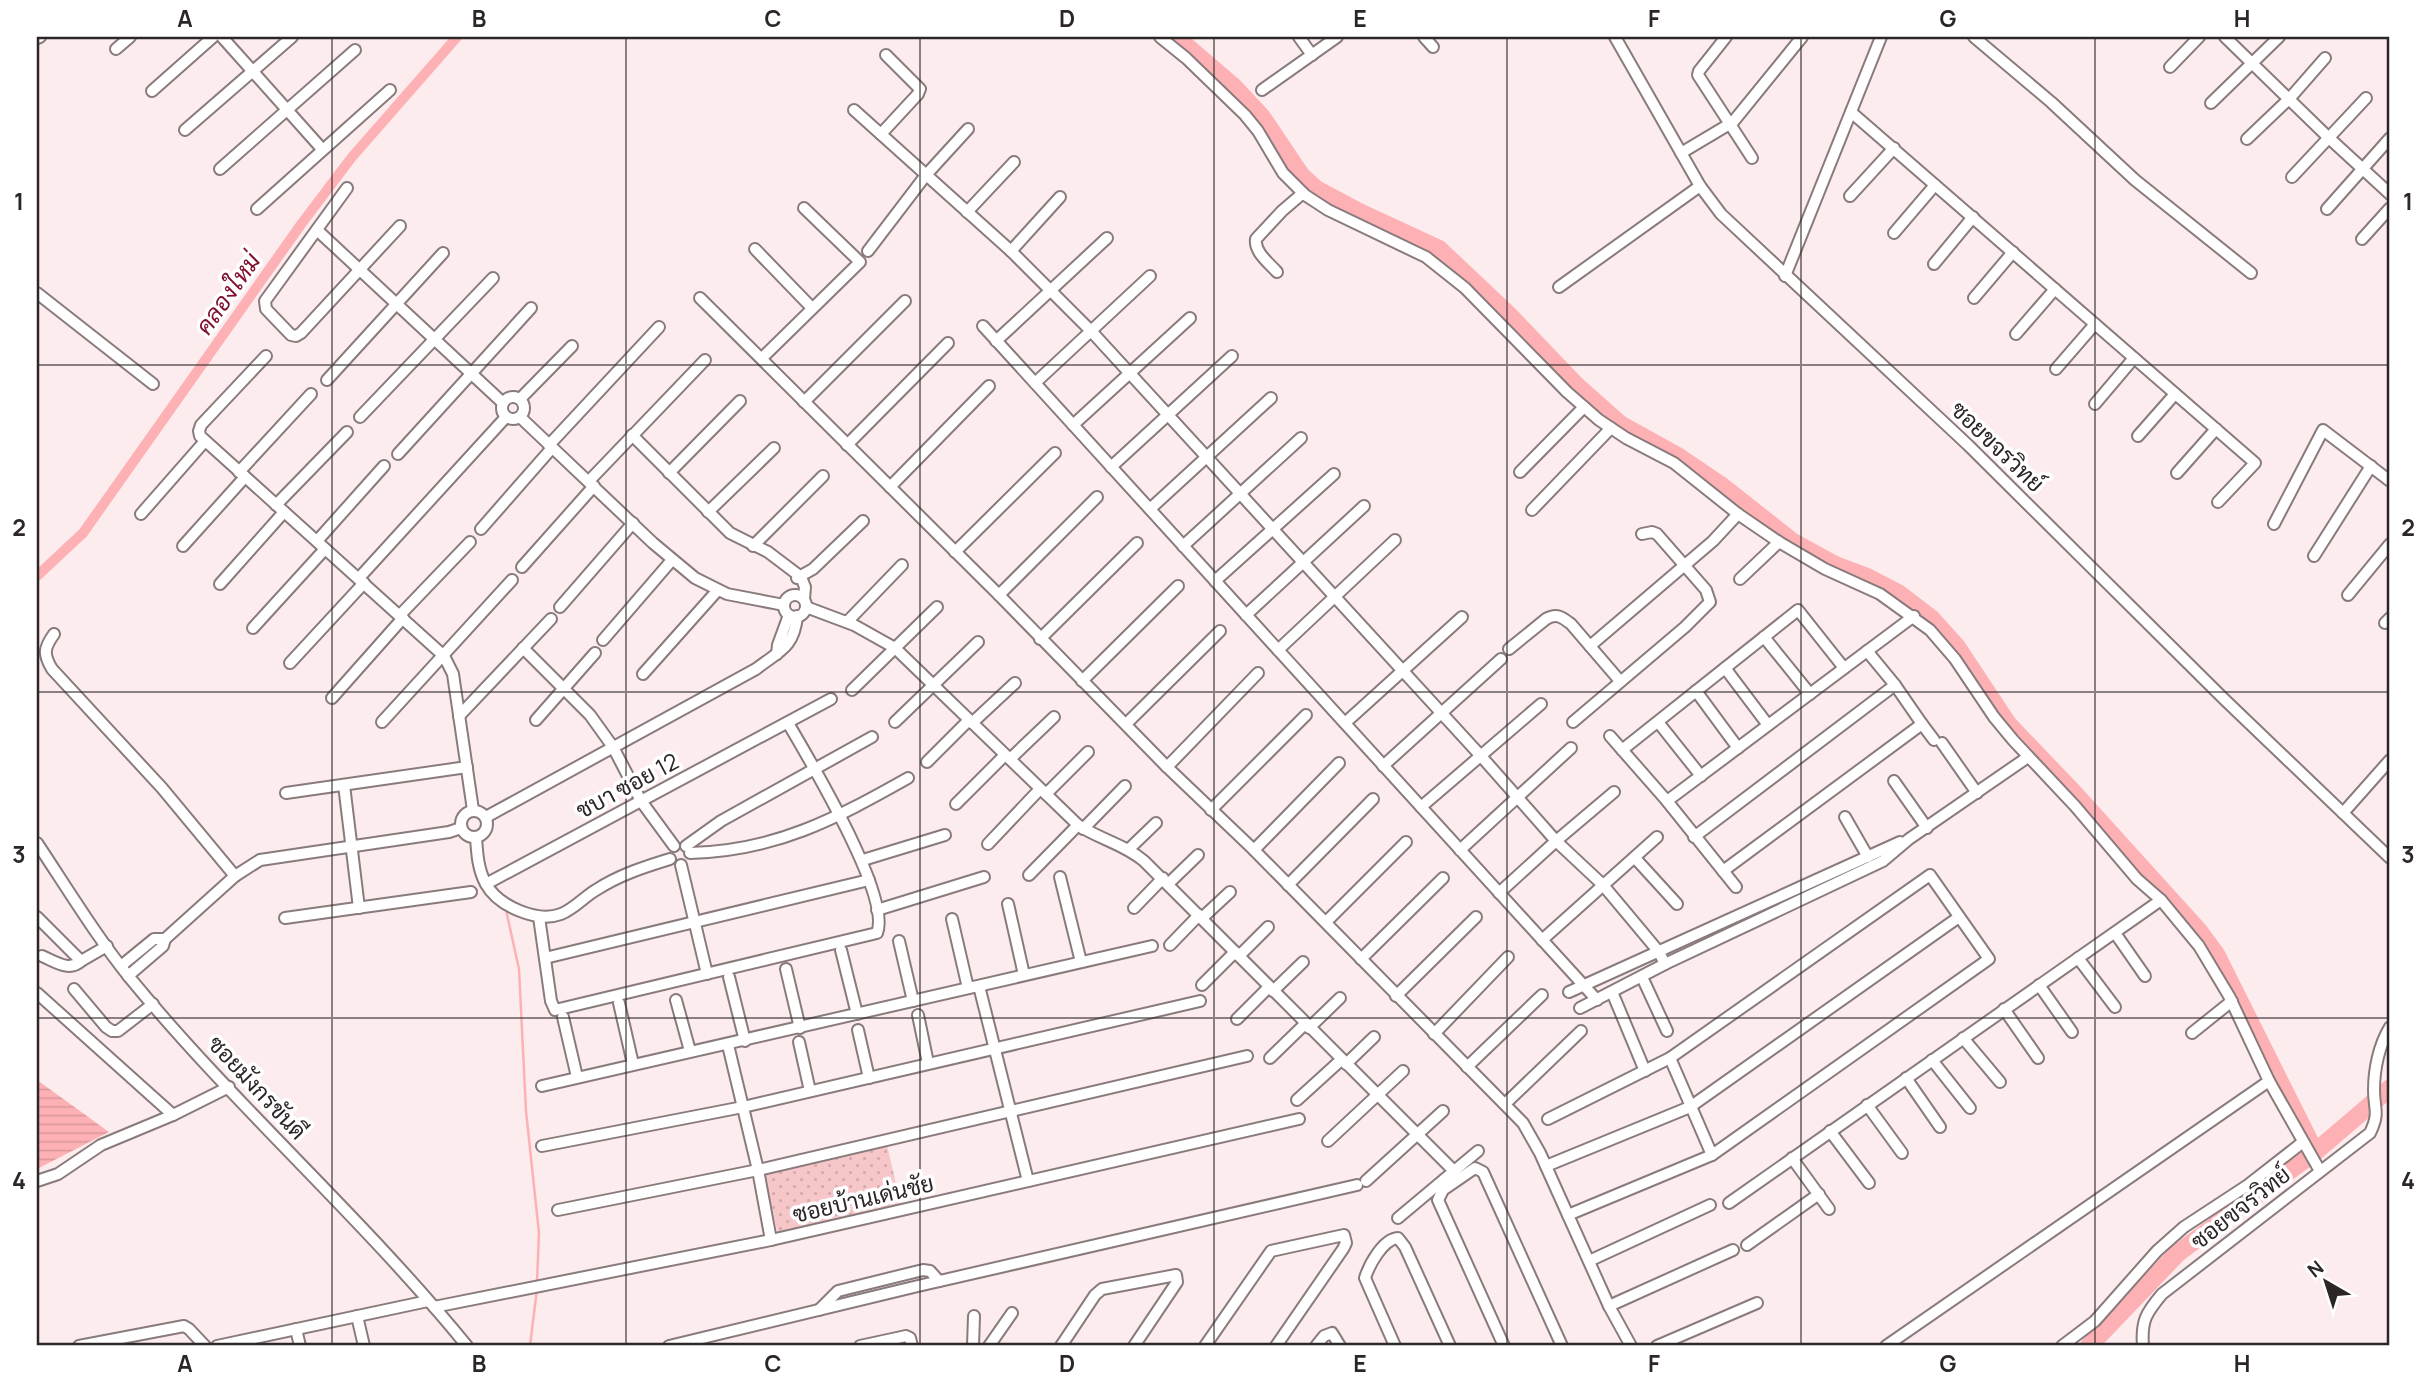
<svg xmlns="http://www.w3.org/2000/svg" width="2427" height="1383" font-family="Manrope,Sarabun,sans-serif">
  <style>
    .grass { fill: url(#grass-dots) }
    .water { fill: url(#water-rules) }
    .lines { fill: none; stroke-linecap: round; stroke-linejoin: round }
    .stream { stroke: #feb1b5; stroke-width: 2.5 }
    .canal { stroke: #feb1b5; stroke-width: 10 }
    .river { stroke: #feb1b5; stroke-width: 18 }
    .minor-casing { stroke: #897b7c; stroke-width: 14 }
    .minor { stroke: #fff; stroke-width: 10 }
    .grid { fill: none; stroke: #2c2627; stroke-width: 2; stroke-opacity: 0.55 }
    .labels { text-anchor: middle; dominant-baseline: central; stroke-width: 7; stroke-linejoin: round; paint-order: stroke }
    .street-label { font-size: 23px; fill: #2c2627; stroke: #fff }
    .water-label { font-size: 24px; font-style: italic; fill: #80102b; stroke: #fff }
    .neatline { fill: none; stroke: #2c2627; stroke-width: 2.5 }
    .grid-label { font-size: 23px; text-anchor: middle; font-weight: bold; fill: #2c2627 }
  </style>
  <defs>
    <pattern id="grass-dots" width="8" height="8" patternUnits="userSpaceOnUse" patternTransform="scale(1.75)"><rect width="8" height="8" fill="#f7c6c9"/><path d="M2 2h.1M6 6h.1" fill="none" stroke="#d4aaad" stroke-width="1.8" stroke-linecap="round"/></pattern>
    <pattern id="water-rules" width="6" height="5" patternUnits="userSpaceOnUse" patternTransform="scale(1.75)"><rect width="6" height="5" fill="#feb1b5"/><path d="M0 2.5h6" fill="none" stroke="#da989c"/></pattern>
  </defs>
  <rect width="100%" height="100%" fill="#fceced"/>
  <polygon class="grass" points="887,1145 901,1205 778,1234 764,1173"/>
  <polygon class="water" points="37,1080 109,1132 37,1169"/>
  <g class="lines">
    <g class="stream">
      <polyline points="506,910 519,969 526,1111 539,1233 537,1282"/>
      <polyline points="530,1346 537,1289"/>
    </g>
    <polyline class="canal" points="37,576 83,533 302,223 352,157 457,37"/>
    <g class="river">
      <polyline points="1176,37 1233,86 1262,117 1301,175 1316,189 1359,212 1439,249 1509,315 1576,385 1620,424 1676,455 1722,486 1793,542 1835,565 1867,577 1898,593 1932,619 1957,647 2008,724 2074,793 2199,931 2216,954 2315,1152"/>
      <polyline points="2089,1346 2178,1253 2315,1152 2390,1088"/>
    </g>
    <defs>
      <g id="minor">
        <polyline points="222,37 322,149"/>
        <polyline points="1160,37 1186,58 1245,115 1258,131 1283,173 1305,195 1328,210 1426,257 1465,288 1567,392 1599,420 1626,438 1674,463 1738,514 1779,542 1825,569 1880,594 1930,630 1955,659 1994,717 2013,740 2075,806 2137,879 2161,900 2199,946 2229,996 2269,1081 2320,1171"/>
        <polyline points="1299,37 1312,55"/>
        <polyline points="1424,37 1433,47"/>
        <polyline points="1615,37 1700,186 1721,214 1968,445 2225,700 2390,858"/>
        <polyline points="1726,37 1699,71 1698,75 1752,158"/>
        <polyline points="1974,37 2051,102 2135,180 2251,273"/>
        <polyline points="2225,37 2329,138 2390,194"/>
        <polyline points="37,38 40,37"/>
        <polyline points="116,49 130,37"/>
        <polyline points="2170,67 2199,37"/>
        <polyline points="1262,90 1337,37"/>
        <polyline points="152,91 213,37"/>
        <polyline points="2211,103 2279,37"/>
        <polyline points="854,110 1011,251 1091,331 1480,755 1556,841 1603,885 1659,952 1665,964"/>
        <polyline points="1851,112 2255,463 2218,502"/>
        <polyline points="185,130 292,37"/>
        <polyline points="881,134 918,94 920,89 886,55"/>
        <polyline points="2247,139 2290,98 2325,58"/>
        <polyline points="1681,153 1733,122 1802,37"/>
        <polyline points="220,169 355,50"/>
        <polyline points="2292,177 2366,98"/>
        <polyline points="347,188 265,301 266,309 291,335 296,336 301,333 400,226"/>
        <polyline points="1850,196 1894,148"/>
        <polyline points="257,209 390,90"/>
        <polyline points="2327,209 2390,138"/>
        <polyline points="967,212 1014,162"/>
        <polyline points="317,230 503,403"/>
        <polyline points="1894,233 1935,185"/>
        <polyline points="2362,239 2390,208"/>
        <polyline points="755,249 812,308"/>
        <polyline points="868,251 926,175 968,129"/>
        <polyline points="1011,251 1060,197"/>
        <polyline points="1934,264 1973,217"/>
        <path d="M 1277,272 C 1269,263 1254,252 1256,239 L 1282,211 L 1303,193"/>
        <polyline points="1785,276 1881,37"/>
        <polyline points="1559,287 1700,186"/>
        <polyline points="37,293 153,384"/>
        <polyline points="700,298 999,595 1167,767 1254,850 1523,1123 1540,1153 1609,1306 1631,1346"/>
        <polyline points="1974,298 2013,252"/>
        <polyline points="983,326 1597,1000"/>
        <polyline points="2016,334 2055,289"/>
        <polyline points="996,341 1107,238"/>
        <polyline points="266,356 201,425 199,431 200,436 444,656 453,674 473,810"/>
        <polyline points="762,358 860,262 804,208"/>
        <polyline points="2056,369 2095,324"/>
        <polyline points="327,380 443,253"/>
        <polyline points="1035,383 1150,276"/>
        <circle cx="513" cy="408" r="11"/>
        <polyline points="520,399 572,346"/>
        <polyline points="804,402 905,301"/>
        <polyline points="2095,404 2134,358"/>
        <polyline points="360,417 493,278"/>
        <polyline points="520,417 653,543 695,578 727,594 784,605"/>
        <polyline points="1073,425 1190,318"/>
        <polyline points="632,435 730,533 768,552 801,577 805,587 804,599"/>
        <polyline points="2138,436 2175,394"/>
        <polyline points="549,445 659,327"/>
        <polyline points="847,445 948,343"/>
        <polyline points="398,454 531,308"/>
        <polyline points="1111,467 1232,356"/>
        <polyline points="239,472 311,394"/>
        <polyline points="1520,472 1584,407"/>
        <polyline points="669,473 740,401"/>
        <polyline points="2177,473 2216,429"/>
        <polyline points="589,481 705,360"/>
        <polyline points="890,487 989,386"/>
        <polyline points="276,505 347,432"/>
        <polyline points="1150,509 1271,398"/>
        <polyline points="1532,510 1611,428"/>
        <polyline points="708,512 774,448"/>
        <polyline points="141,514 205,441"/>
        <polyline points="2274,524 2323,430 2390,481"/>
        <polyline points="481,529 552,448"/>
        <polyline points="317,541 384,466"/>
        <polyline points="183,546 245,477"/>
        <polyline points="753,546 823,476"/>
        <polyline points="1183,546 1301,438"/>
        <polyline points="955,552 1055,453"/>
        <polyline points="2314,556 2371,466"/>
        <polyline points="522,567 594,486"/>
        <polyline points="359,578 506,417"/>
        <polyline points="797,578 813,569 863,521"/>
        <polyline points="1740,579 1779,542"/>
        <polyline points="1215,581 1334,474"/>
        <polyline points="220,584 284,512"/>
        <polyline points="999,595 1097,497"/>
        <polyline points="2348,595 2390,544"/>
        <circle cx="795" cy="606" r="11"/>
        <polyline points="560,607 633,523"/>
        <path d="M 806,607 L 854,625 L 895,648 L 1078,825 C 1099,839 1124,844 1144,861 L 1454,1171"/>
        <polyline points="400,615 470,542"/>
        <polyline points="1246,615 1364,506"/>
        <polyline points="847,622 902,565"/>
        <polyline points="2385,623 2390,618"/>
        <polyline points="253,628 325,549"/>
        <path d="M 54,634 C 44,648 43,654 52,669 L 162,788 L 235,876"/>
        <polyline points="1764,637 1810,694"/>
        <polyline points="1040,639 1137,543"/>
        <polyline points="603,640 672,560"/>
        <polyline points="1590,646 1713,541 1738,514"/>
        <polyline points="523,648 590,715 613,747 641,801 674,846"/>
        <path d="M 1509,649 L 1546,619 C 1557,613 1562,617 1571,624 L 1620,681"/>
        <polyline points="1278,650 1395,540"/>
        <polyline points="777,654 778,645 789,615"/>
        <polyline points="290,663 364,583"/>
        <polyline points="1725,668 1768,725"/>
        <polyline points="643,674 717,591"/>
        <polyline points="1082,681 1178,586"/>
        <polyline points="852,690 937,607"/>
        <polyline points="1696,691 1738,748"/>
        <polyline points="332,698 403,618"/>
        <polyline points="459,716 551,619"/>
        <polyline points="536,720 595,653"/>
        <polyline points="382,722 512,580"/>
        <polyline points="895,722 978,642"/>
        <polyline points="1573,722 1685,627 1710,602 1706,590 1657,534 1652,532 1642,534"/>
        <polyline points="1658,722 1701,776"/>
        <polyline points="972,723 1015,683"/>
        <polyline points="1345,723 1462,617"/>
        <polyline points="1126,724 1220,631"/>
        <polyline points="1922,724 1934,740"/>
        <polyline points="1610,736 1667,801"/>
        <polyline points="1942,743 1977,793"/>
        <polyline points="1622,750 1798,610 1844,668"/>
        <polyline points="1010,759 1054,717"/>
        <polyline points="927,762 969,720"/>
        <polyline points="1383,766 1501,659"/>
        <polyline points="1167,767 1258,673"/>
        <polyline points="1894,781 1927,828"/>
        <polyline points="344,785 359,908"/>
        <polyline points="286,793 467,767"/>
        <polyline points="1046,794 1088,752"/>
        <polyline points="956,804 1005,755"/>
        <polyline points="1421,807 1541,704"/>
        <polyline points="1211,810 1306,715"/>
        <circle cx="474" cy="824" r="13"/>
        <polyline points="2343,813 2390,760"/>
        <path d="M 486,817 L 756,669 C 779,651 794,648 797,616"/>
        <polyline points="1845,817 1868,857"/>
        <polyline points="1083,829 1125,786"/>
        <path d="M 476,837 C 477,853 478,870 486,884 C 498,906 537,923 561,914 C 574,909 584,897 596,890 C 619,875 644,867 670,859"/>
        <polyline points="1694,837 1895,685"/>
        <path d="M 37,843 C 67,888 96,936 130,978 C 236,1107 362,1217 467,1346"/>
        <polyline points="988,844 1040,789"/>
        <polyline points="686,846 721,821 872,737"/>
        <polyline points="1129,849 1156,823"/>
        <polyline points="1254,850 1339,763"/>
        <polyline points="1460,850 1571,748"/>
        <path d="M 690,853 C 776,851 835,819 908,778"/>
        <polyline points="1635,858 1677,904"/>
        <polyline points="863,860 945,835"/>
        <polyline points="681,865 707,974"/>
        <polyline points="1723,871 1922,724 1895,685 1867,651"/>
        <polyline points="1029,875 1078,825"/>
        <polyline points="1060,877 1081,962"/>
        <polyline points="486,884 831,699"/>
        <polyline points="1168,884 1198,855"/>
        <polyline points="1288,885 1373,799"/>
        <polyline points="1736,887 1667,801 1914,616"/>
        <polyline points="1499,893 1556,841 1614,792"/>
        <polyline points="1008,904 1024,975"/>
        <polyline points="1134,908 1163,878"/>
        <polyline points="877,910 984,877"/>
        <polyline points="37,917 81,961 107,946"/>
        <path d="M 539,917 L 551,1001 L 555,1010 L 877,933 C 892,897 809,759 788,723"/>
        <polyline points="285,918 471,892"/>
        <polyline points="1202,918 1230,892"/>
        <polyline points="952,919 968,988"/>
        <polyline points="1326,922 1406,842"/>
        <polyline points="2115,933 2145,976"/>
        <polyline points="1542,940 1657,837"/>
        <polyline points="899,941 913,1001"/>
        <polyline points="1170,945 1199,915"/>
        <polyline points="841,950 857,1014"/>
        <path d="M 42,956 C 56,962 69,972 81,961"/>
        <polyline points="1239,956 1268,927"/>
        <polyline points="545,958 869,880"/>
        <polyline points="2078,958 2115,1007"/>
        <polyline points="1361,959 1443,878"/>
        <polyline points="121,966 154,939 165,939"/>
        <polyline points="786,969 800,1028"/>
        <polyline points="128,976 163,946 165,939 235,876 260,860 449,832 461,828"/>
        <polyline points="729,977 745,1041"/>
        <polyline points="1642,977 1667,1031"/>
        <polyline points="1202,985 1235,952"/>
        <polyline points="2039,985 2072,1032"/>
        <polyline points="979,986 1028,1181"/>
        <polyline points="74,989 106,1027 112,1031 118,1031 153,1004"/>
        <polyline points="1273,991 1303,962"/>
        <polyline points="1569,992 1900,842"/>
        <polyline points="1612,992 1645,1071"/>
        <polyline points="37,993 173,1115"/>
        <polyline points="1396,996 1476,917"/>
        <polyline points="676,1000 690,1051"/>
        <polyline points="619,1003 633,1064"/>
        <polyline points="1580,1008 1665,964 1883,861 1909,839 2028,757"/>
        <polyline points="2004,1009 2038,1058"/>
        <polyline points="918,1015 928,1063"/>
        <polyline points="563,1017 577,1077"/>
        <polyline points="1237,1019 1269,987"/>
        <polyline points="1309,1028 1340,998"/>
        <polyline points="858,1030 869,1078"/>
        <polyline points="2192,1033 2232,1001"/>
        <polyline points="1434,1034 1508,957"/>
        <polyline points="1963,1038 2000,1082"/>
        <polyline points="799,1042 810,1091"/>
        <polyline points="728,1045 758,1170 771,1240"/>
        <polyline points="1270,1058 1305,1024"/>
        <polyline points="1670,1058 1712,1155"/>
        <polyline points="1932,1060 1970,1108"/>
        <polyline points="1346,1064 1374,1037"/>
        <polyline points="1467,1067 1542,995"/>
        <polyline points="1906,1078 1940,1127"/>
        <polyline points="542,1086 1152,946"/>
        <polyline points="1297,1100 1341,1060"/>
        <polyline points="1505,1104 1581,1031"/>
        <polyline points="1867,1105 1902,1153"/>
        <polyline points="1548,1119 1670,1058 1930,875 1989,959 1712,1155 1568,1215"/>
        <polyline points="1830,1131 1869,1183"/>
        <polyline points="1328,1141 1403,1071"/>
        <polyline points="542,1146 743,1107 1200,1001"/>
        <polyline points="1792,1158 1829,1209"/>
        <polyline points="1546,1166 1690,1107 1959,917"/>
        <polyline points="37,1181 58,1174 101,1145 173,1115 229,1087"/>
        <polyline points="1366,1181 1443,1111"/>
        <polyline points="1729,1203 2161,900"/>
        <polyline points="558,1210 758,1170 1247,1056"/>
        <polyline points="1398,1218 1478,1151"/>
        <polyline points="1747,1245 1819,1194"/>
        <polyline points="1589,1261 1710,1205"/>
        <polyline points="1609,1306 1733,1250"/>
        <polyline points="434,1307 771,1240 1299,1119"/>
        <polyline points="819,1310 838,1291 923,1270 930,1271 939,1281"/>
        <polyline points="357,1316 364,1346"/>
        <polyline points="296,1329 300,1346"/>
        <polyline points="79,1346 184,1326 189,1329 205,1346"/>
        <polyline points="217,1346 428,1301"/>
        <polyline points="669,1346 918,1286 1357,1185"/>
        <polyline points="860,1346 906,1336 910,1338 912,1346"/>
        <polyline points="973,1346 974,1316"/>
        <polyline points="989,1346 1012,1313"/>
        <polyline points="1061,1346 1095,1295 1102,1289 1176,1275 1177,1282 1134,1346"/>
        <polyline points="1205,1346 1271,1251 1344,1235 1346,1243 1343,1249 1276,1346"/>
        <polyline points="1316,1346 1324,1336 1332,1333 1340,1346"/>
        <path d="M 1395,1346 L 1365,1278 C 1369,1265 1383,1239 1398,1238 L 1405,1247 L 1450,1346"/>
        <polyline points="1504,1346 1438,1200 1443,1190 1475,1168 1483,1172 1562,1346"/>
        <polyline points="1657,1346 1757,1303"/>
        <polyline points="1886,1346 2269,1081"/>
        <polyline points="2062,1346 2095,1321 2157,1251 2184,1227 2248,1185 2303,1142"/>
        <path d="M 2143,1346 C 2141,1321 2146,1313 2162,1294 L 2370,1133 C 2380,1112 2374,1110 2374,1090 C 2374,1069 2379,1045 2390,1027"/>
      </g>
    </defs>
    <use href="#minor" class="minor-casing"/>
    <use href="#minor" class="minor"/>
  </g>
  <path class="grid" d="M 332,37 L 332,1346M 626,37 L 626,1346M 920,37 L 920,1346M 1214,37 L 1214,1346M 1507,37 L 1507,1346M 1801,37 L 1801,1346M 2095,37 L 2095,1346M 37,365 L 2390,365M 37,692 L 2390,692M 37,1018 L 2390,1018"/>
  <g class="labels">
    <g class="street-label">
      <text transform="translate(1998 446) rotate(44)">ซอยขจรวิทย์</text>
      <text transform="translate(627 785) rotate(-28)">ชบา ซอย 12</text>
      <text transform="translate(258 1087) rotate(47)">ซอยมังกรขันดี</text>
      <text transform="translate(863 1198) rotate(-13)">ซอยบ้านเด่นชัย</text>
      <text transform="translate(2240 1207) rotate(-38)">ซอยขจรวิทย์</text>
    </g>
    <g class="water-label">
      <text transform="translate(227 293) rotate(-55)">คลองใหม่</text>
    </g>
  </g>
  <rect width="2427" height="1383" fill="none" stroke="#ffffff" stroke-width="77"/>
  <g transform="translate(2326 1282) rotate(321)" stroke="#ffffff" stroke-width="5" paint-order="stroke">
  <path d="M0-5L12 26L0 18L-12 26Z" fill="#2c2627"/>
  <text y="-10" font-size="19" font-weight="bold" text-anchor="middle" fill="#2c2627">N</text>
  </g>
  <rect x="38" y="38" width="2350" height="1306" class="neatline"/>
  <g class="grid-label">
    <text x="185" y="27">A</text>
    <text x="479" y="27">B</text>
    <text x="773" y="27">C</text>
    <text x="1067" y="27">D</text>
    <text x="1360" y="27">E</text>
    <text x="1654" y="27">F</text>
    <text x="1948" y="27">G</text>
    <text x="2242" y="27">H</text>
    <text x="19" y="210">1</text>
    <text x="2408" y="210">1</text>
    <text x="19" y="536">2</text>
    <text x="2408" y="536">2</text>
    <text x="19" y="863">3</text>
    <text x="2408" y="863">3</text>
    <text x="19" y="1189">4</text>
    <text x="2408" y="1189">4</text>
    <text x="185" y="1372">A</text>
    <text x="479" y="1372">B</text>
    <text x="773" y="1372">C</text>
    <text x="1067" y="1372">D</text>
    <text x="1360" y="1372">E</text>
    <text x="1654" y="1372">F</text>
    <text x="1948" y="1372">G</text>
    <text x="2242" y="1372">H</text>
  </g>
</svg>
